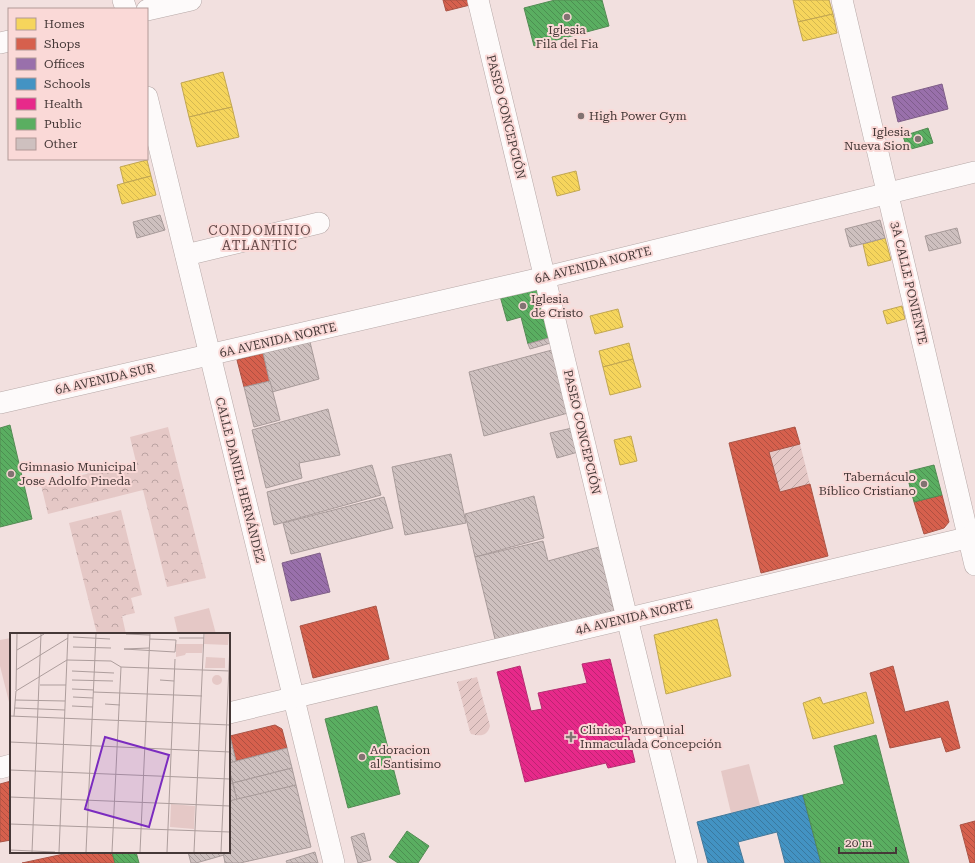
<svg xmlns="http://www.w3.org/2000/svg" width="975" height="863" font-family="'Roboto Serif',serif">
  <style>
    .park { fill: url(#park-crowns) }
    .garden { fill: url(#garden-furrows) }
    .pitch { fill: #e5c8c6 }
    .homes { fill: url(#homes-back-hatch); stroke: #c1a651 }
    .shops { fill: url(#shops-back-hatch); stroke: #aa5446 }
    .offices { fill: url(#offices-back-hatch); stroke: #805f88 }
    .schools { fill: url(#schools-back-hatch); stroke: #447899 }
    .health { fill: url(#health-back-hatch); stroke: #b62e71 }
    .public { fill: url(#public-back-hatch); stroke: #548b54 }
    .building { fill: url(#building-back-hatch); stroke: #a89b9a }
    .lines { fill: none; stroke-linecap: round; stroke-linejoin: round }
    .minor-casing { stroke: #b6a8a7; stroke-width: 22 }
    .minor { stroke: #fdfafa; stroke-width: 21 }
    .poi-dot { fill: #827372; stroke: #fad9d7; stroke-width: 1.5 }
    .labels { text-anchor: middle; dominant-baseline: central; stroke-width: 4; stroke-linejoin: round; paint-order: stroke }
    .poi-label { font-size: 12px; fill: #453837; stroke: #fad9d7; text-anchor: start }
    .street-label { font-size: 12px; fill: #453837; stroke: #fad9d7 }
    .neighbourhood-label { font-size: 13px; letter-spacing: 1px; fill: #634847; stroke: #fad9d7 }
    .inset-road { fill: none; stroke: #ad9d9c; stroke-width: 1 }
    .view { fill: #7b2cbf; fill-opacity: 0.15; stroke: #7b2cbf; stroke-width: 2 }
    .inset-edge { fill: none; stroke: #453837; stroke-width: 2 }
  </style>
  <defs>
    <pattern id="park-crowns" width="20" height="18" patternUnits="userSpaceOnUse"><rect width="20" height="18" fill="#e5c8c6"/><path d="M2 6a3 3 0 1 1 6 0M12 15a3 3 0 1 1 6 0" fill="none" stroke="#bba3a2"/></pattern>
    <pattern id="garden-furrows" width="10" height="10" patternUnits="userSpaceOnUse"><rect width="10" height="10" fill="#e5c8c6"/><path d="M-1 1l2-2M0 10L10 0M9 11l2-2" fill="none" stroke="#bba3a2"/></pattern>
    <pattern id="homes-back-hatch" width="6" height="6" patternUnits="userSpaceOnUse"><rect width="6" height="6" fill="#f6d55c"/><path d="M-1 5l2 2M0 0l6 6M5-1l2 2" fill="none" stroke="#d4b851"/></pattern>
    <pattern id="shops-back-hatch" width="6" height="6" patternUnits="userSpaceOnUse"><rect width="6" height="6" fill="#d6604d"/><path d="M-1 5l2 2M0 0l6 6M5-1l2 2" fill="none" stroke="#af5041"/></pattern>
    <pattern id="offices-back-hatch" width="6" height="6" patternUnits="userSpaceOnUse"><rect width="6" height="6" fill="#9970ab"/><path d="M-1 5l2 2M0 0l6 6M5-1l2 2" fill="none" stroke="#7f5d8c"/></pattern>
    <pattern id="schools-back-hatch" width="6" height="6" patternUnits="userSpaceOnUse"><rect width="6" height="6" fill="#4393c3"/><path d="M-1 5l2 2M0 0l6 6M5-1l2 2" fill="none" stroke="#3a799f"/></pattern>
    <pattern id="health-back-hatch" width="6" height="6" patternUnits="userSpaceOnUse"><rect width="6" height="6" fill="#e7298a"/><path d="M-1 5l2 2M0 0l6 6M5-1l2 2" fill="none" stroke="#bd2472"/></pattern>
    <pattern id="public-back-hatch" width="6" height="6" patternUnits="userSpaceOnUse"><rect width="6" height="6" fill="#5aae61"/><path d="M-1 5l2 2M0 0l6 6M5-1l2 2" fill="none" stroke="#4c8f51"/></pattern>
    <pattern id="building-back-hatch" width="6" height="6" patternUnits="userSpaceOnUse"><rect width="6" height="6" fill="#cec0bf"/><path d="M-1 5l2 2M0 0l6 6M5-1l2 2" fill="none" stroke="#a99d9c"/></pattern>
  </defs>
  <rect width="100%" height="100%" fill="#f2e0df"/>
  <g class="park">
    <polygon points="168,427 206,578 167,587 143,490 48,514 41,485 136,462 130,437"/>
    <polygon points="121,510 142,595 131,598 135,613 122,616 126,634 97,634 69,523"/>
  </g>
  <g class="garden">
    <polygon points="800,444 810,484 780,492 769,452"/>
    <path d="M 477,677 L 490,726 C 487,737 480,736 471,734 L 470,732 L 457,682 Z"/>
  </g>
  <g class="pitch">
    <polygon points="209,608 216,634 178,634 174,617"/>
    <polygon points="11,638 11,702 9,702 0,666 0,640"/>
    <polygon points="749,764 760,805 731,813 721,771"/>
  </g>
  <g class="homes">
    <polygon points="793,0 829,0 833,14 798,22"/>
    <polygon points="833,14 837,33 803,41 798,22"/>
    <polygon points="223,72 232,107 189,117 181,83"/>
    <polygon points="232,107 239,137 197,147 189,117"/>
    <polygon points="147,160 151,176 124,183 120,167"/>
    <polygon points="576,171 580,190 557,196 552,177"/>
    <polygon points="151,176 156,195 122,204 117,185"/>
    <polygon points="885,238 891,260 868,266 863,244"/>
    <polygon points="902,306 905,319 887,324 883,311"/>
    <polygon points="618,309 623,327 595,334 590,316"/>
    <polygon points="629,343 633,359 603,367 599,351"/>
    <polygon points="633,359 641,387 610,395 603,367"/>
    <polygon points="631,436 637,461 620,465 614,440"/>
    <polygon points="717,619 731,676 666,694 654,635"/>
    <polygon points="866,692 874,723 813,739 803,703 820,697 823,704"/>
  </g>
  <g class="shops">
    <polygon points="443,0 469,0 470,5 446,11"/>
    <polygon points="263,353 270,381 244,387 237,360"/>
    <polygon points="795,427 800,444 769,452 780,492 810,484 828,556 761,573 729,443"/>
    <polygon points="942,495 949,522 944,528 924,534 914,502"/>
    <polygon points="376,606 389,659 313,678 300,626"/>
    <polygon points="893,666 905,712 948,701 960,748 946,752 941,737 890,748 870,673"/>
    <polygon points="275,725 282,729 287,748 236,761 230,736"/>
    <polygon points="11,781 11,840 0,842 0,784"/>
    <polygon points="975,821 975,863 970,863 960,825"/>
    <polygon points="73,852 112,852 115,863 22,863"/>
  </g>
  <g class="offices">
    <polygon points="942,84 948,109 898,122 892,97"/>
    <polygon points="320,553 330,592 291,601 282,563"/>
  </g>
  <polygon class="schools" points="803,795 821,863 785,863 777,832 738,842 744,863 708,863 697,822"/>
  <polygon class="health" points="610,659 635,762 608,768 606,763 525,782 497,672 520,666 531,711 542,709 538,693 587,683 582,664"/>
  <g class="public">
    <polygon points="555,0 602,0 609,26 534,46 524,8"/>
    <polygon points="928,128 933,143 911,149 906,145 903,136"/>
    <polygon points="538,286 552,337 528,344 521,317 507,321 500,296"/>
    <polygon points="10,425 32,519 0,527 0,428"/>
    <polygon points="934,465 942,495 914,502 906,472"/>
    <polygon points="377,706 400,794 348,808 325,719"/>
    <polygon points="876,735 909,863 821,863 803,795 844,784 834,746"/>
    <polygon points="407,831 429,846 418,863 398,863 389,857"/>
    <polygon points="112,852 136,852 139,863 115,863"/>
  </g>
  <g class="building">
    <polygon points="160,215 165,230 137,238 133,222"/>
    <polygon points="880,220 885,238 850,247 845,229"/>
    <polygon points="957,228 961,243 929,251 925,236"/>
    <polygon points="552,337 554,342 530,349 528,344"/>
    <polygon points="310,342 319,379 272,392 263,353"/>
    <polygon points="552,350 568,413 484,436 469,372"/>
    <polygon points="270,381 280,420 254,427 244,387"/>
    <polygon points="328,409 340,455 299,463 302,478 266,488 252,430"/>
    <polygon points="572,428 578,452 557,458 550,433"/>
    <polygon points="451,454 466,523 405,535 392,467"/>
    <polygon points="372,465 381,495 274,525 267,492"/>
    <polygon points="534,496 544,538 475,557 465,514"/>
    <polygon points="384,497 393,528 291,554 283,523"/>
    <polygon points="543,541 548,561 599,547 615,614 496,643 475,557"/>
    <polygon points="230,736 236,761 229,763 229,737"/>
    <polygon points="287,748 292,768 233,783 229,770 229,763"/>
    <polygon points="292,768 296,785 237,800 233,783"/>
    <polygon points="229,770 237,800 229,801"/>
    <polygon points="296,785 311,847 240,863 225,863 223,852 229,852 229,801"/>
    <polygon points="364,833 371,860 358,863 351,837"/>
    <polygon points="188,852 223,852 224,855 196,863 191,863"/>
    <polygon points="315,852 318,863 287,863 286,861"/>
  </g>
  <g class="lines">
    <defs>
      <g id="minor">
        <polyline points="123,0 126,9"/>
        <path d="M 478,0 C 548,287 615,576 687,863"/>
        <polyline points="842,0 975,565"/>
        <polyline points="147,10 191,0"/>
        <polyline points="0,43 9,41"/>
        <polyline points="147,97 334,863"/>
        <polyline points="186,255 319,223"/>
        <polyline points="0,403 546,277 975,172"/>
        <polyline points="229,713 975,536"/>
        <polyline points="0,768 11,765"/>
      </g>
    </defs>
    <use href="#minor" class="minor-casing"/>
    <use href="#minor" class="minor"/>
  </g>
  <g class="poi-dot">
    <circle cx="567" cy="17" r="4"/>
    <circle cx="581" cy="116" r="4"/>
    <circle cx="918" cy="139" r="4"/>
    <circle cx="523" cy="306" r="4"/>
    <circle cx="11" cy="474" r="4"/>
    <circle cx="924" cy="484" r="4"/>
    <path d="M569 731h4v4h4v4h-4v4h-4v-4h-4v-4h4z"/>
    <circle cx="362" cy="757" r="4"/>
  </g>
  <g class="labels">
    <g class="poi-label">
      <text x="567" y="30" text-anchor="middle">Iglesia<tspan x="567" dy="14">Fila del Fia</tspan></text>
      <text x="589" y="116">High Power Gym</text>
      <text x="910" y="132" text-anchor="end">Iglesia<tspan x="910" dy="14">Nueva Sion</tspan></text>
      <text x="531" y="299">Iglesia<tspan x="531" dy="14">de Cristo</tspan></text>
      <text x="19" y="467">Gimnasio Municipal<tspan x="19" dy="14">Jose Adolfo Pineda</tspan></text>
      <text x="916" y="477" text-anchor="end">Tabernáculo<tspan x="916" dy="14">Bíblico Cristiano</tspan></text>
      <text x="580" y="730">Clínica Parroquial<tspan x="580" dy="14">Inmaculada Concepción</tspan></text>
      <text x="370" y="750">Adoracion<tspan x="370" dy="14">al Santisimo</tspan></text>
    </g>
    <g class="street-label">
      <text transform="translate(506 117) rotate(76)">PASEO CONCEPCIÓN</text>
      <text transform="translate(593 265) rotate(-14)">6A AVENIDA NORTE</text>
      <text transform="translate(909 283) rotate(77)">3A CALLE PONIENTE</text>
      <text transform="translate(278 340) rotate(-13)">6A AVENIDA NORTE</text>
      <text transform="translate(105 379) rotate(-13)">6A AVENIDA SUR</text>
      <text transform="translate(582 432) rotate(77)">PASEO CONCEPCIÓN</text>
      <text transform="translate(240 480) rotate(76)">CALLE DANIEL HERNÁNDEZ</text>
      <text transform="translate(634 617) rotate(-13)">4A AVENIDA NORTE</text>
    </g>
    <g class="neighbourhood-label">
      <text x="260" y="230">CONDOMINIO<tspan x="260" dy="15">ATLANTIC</tspan></text>
    </g>
  </g>
  <g transform="translate(10 633)">
    <rect width="220" height="220" fill="#f2e0df"/>
    <path d="M 166,11 L 193,11 L 192,20 L 176,20 L 175,22 L 166,24 Z" fill="#e5c8c6"/>
    <path d="M 195,1 L 219,1 L 218,12 L 194,11 ZM 161,171 L 185,173 L 184,196 L 160,194 Z" fill="#e5c8c6"/>
    <path d="M 196,24 L 215,25 L 215,35 L 195,35 ZM202 47a5 5 0 1 1 10 0a5 5 0 1 1-10 0Z" fill="#e5c8c6"/>
    <path class="inset-road" d="M 116,1 L 140,2M 63,4 L 100,6M 169,5 L 194,5M 63,14 L 101,15M 114,16 L 165,19 L 166,7 L 140,6M 114,16 L 139,15M 7,17 L 34,1M 6,37 L 58,5M 62,38 L 104,40M 62,47 L 103,48M 150,47 L 164,48M 30,52 L 56,52M 62,56 L 84,57M 6,57 L 7,1M 83,59 L 192,63M 63,64 L 83,65M 5,67 L 55,68M 95,71 L 110,72M 62,73 L 83,74M 5,75 L 55,77M 0,83 L 220,92M 4,83 L 6,58 L 57,27 L 101,28 L 111,34 L 220,38M 0,101 L 0,83M 0,109 L 220,119M 0,137 L 220,146M 0,164 L 220,173M 0,191 L 220,199M 0,217 L 45,219M 22,219 L 31,1M 49,219 L 58,1M 76,219 L 86,1M 102,219 L 111,34M 130,219 L 140,1M 157,219 L 165,26M 184,219 L 194,1M 211,219 L 220,11"/>
    <path class="view" d="M 95,104 L 159,122 L 139,194 L 75,176 Z"/>
    <rect width="220" height="220" class="inset-edge"/>
  </g>
  <rect x="8" y="8" width="140" height="152" fill="#fad9d7" stroke="#b29997"/>
  <rect x="16" y="18" width="20" height="12" fill="#f6d55c" stroke="#b29997"/>
  <text x="44" y="28" font-size="12" fill="#453837">Homes</text>
  <rect x="16" y="38" width="20" height="12" fill="#d6604d" stroke="#b29997"/>
  <text x="44" y="48" font-size="12" fill="#453837">Shops</text>
  <rect x="16" y="58" width="20" height="12" fill="#9970ab" stroke="#b29997"/>
  <text x="44" y="68" font-size="12" fill="#453837">Offices</text>
  <rect x="16" y="78" width="20" height="12" fill="#4393c3" stroke="#b29997"/>
  <text x="44" y="88" font-size="12" fill="#453837">Schools</text>
  <rect x="16" y="98" width="20" height="12" fill="#e7298a" stroke="#b29997"/>
  <text x="44" y="108" font-size="12" fill="#453837">Health</text>
  <rect x="16" y="118" width="20" height="12" fill="#5aae61" stroke="#b29997"/>
  <text x="44" y="128" font-size="12" fill="#453837">Public</text>
  <rect x="16" y="138" width="20" height="12" fill="#cec0bf" stroke="#b29997"/>
  <text x="44" y="148" font-size="12" fill="#453837">Other</text>
  <path d="M839 847v6h57v-6" fill="none" stroke="#453837" stroke-width="2"/>
  <text x="845" y="847" font-size="12" fill="#453837" stroke="#fad9d7" stroke-width="3" paint-order="stroke">20 m</text>
</svg>
